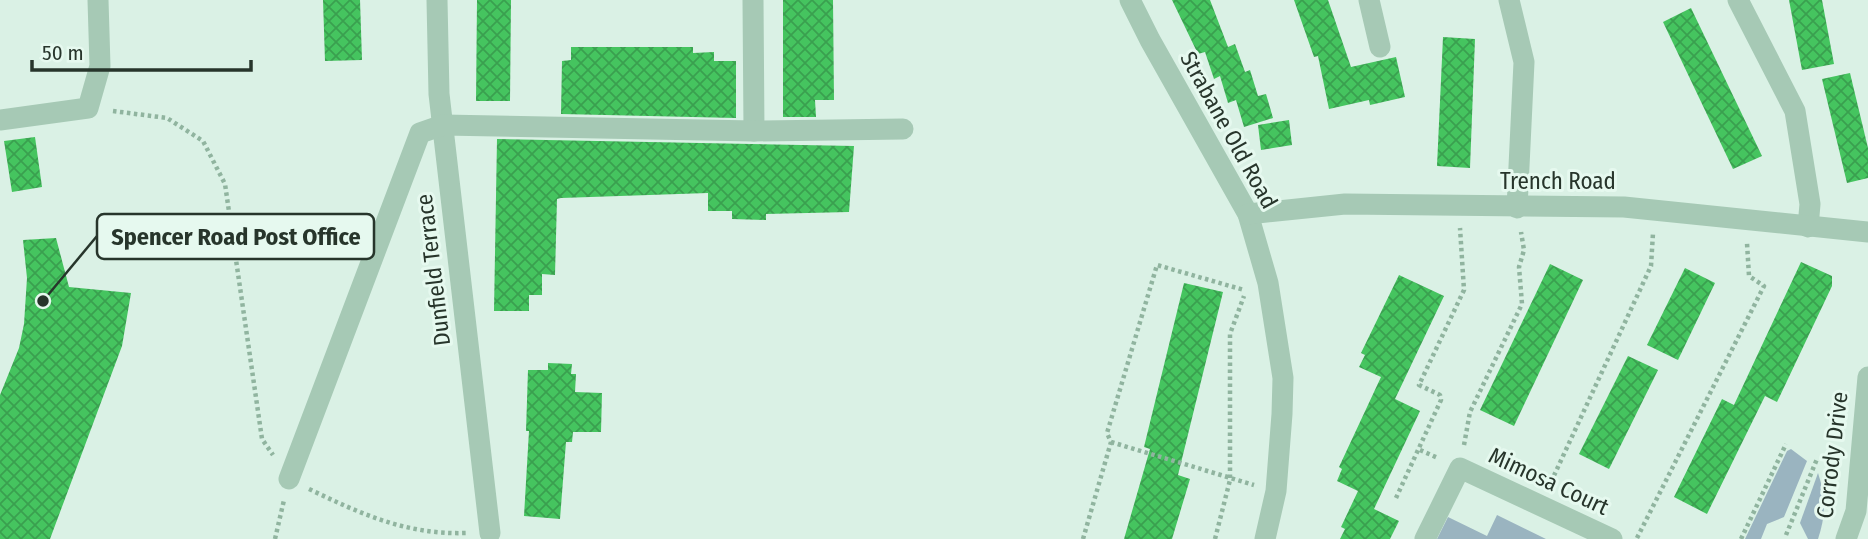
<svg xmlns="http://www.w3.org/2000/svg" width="1868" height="539" font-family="'Fira Sans Condensed',sans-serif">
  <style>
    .green { fill: #9ab4c0 }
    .building { fill: url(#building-cross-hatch) }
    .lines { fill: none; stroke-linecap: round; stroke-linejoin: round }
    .path { stroke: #90b49f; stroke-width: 4.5; stroke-dasharray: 3.5 3.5; stroke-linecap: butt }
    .minor { stroke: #a6c9b5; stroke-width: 21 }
    .labels { text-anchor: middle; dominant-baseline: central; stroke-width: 6; stroke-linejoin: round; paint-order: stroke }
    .street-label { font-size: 23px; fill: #27352b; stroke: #e6f9ef }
    .leader { fill: none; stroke: #27352b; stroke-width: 2.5 }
    .callout-dot { fill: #27352b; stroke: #e6f9ef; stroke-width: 2.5 }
    .callout { fill: #e6f9ef; stroke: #27352b; stroke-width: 2.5 }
    .callout-label { font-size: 24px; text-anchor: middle; font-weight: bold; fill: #27352b }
  </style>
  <defs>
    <pattern id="building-cross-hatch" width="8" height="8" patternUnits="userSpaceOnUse" patternTransform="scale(1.75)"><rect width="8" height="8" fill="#45c45f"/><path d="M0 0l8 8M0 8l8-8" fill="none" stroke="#3aa04f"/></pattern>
  </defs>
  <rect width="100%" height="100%" fill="#daf1e5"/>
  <g class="green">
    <polygon points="1791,449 1807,461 1784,517 1767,524 1761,539 1745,539 1787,451"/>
    <path d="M 1818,473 C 1826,497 1826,515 1818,539 L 1808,539 L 1800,523 Z"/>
    <polygon points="1497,515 1546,539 1437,539 1448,517 1487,536"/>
  </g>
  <g class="building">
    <polygon points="323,0 360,0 362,60 325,61"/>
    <polygon points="477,0 511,0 510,101 476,101"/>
    <polygon points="783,0 833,0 834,100 815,100 816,117 783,117"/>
    <polygon points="1172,0 1210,0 1228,47 1235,44 1245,72 1250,70 1258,96 1266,94 1273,118 1244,127 1236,100 1228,103 1220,76 1214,79 1205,52 1198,54"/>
    <polygon points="1294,0 1328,0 1351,67 1396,57 1405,97 1370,105 1369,100 1329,109 1318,56 1314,57"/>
    <polygon points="1789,0 1822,0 1834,64 1802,70"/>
    <polygon points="1691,8 1762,156 1733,169 1663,22"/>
    <polygon points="1443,37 1475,39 1470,168 1437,166"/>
    <polygon points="571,47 693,47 693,53 714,52 714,61 736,61 736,118 561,114 562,61 571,60"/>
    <polygon points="1850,73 1868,148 1868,178 1847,183 1822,79"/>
    <polygon points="1289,120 1292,145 1261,150 1258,125"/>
    <polygon points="35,137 42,187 12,192 4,141"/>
    <polygon points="497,139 854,146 849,212 766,214 766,220 732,219 732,211 708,211 708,193 561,198 557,199 555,275 542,274 542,295 529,295 529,311 494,311"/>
    <polygon points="56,238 69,287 131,293 122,346 50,539 0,539 0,395 19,348 24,324 27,278 23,240"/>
    <polygon points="1801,262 1832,276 1832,286 1777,402 1765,396 1707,514 1674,497 1722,399 1734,405"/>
    <polygon points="1550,264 1583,280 1514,426 1480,410"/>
    <polygon points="1685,268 1715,283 1678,360 1647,345"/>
    <polygon points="1399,275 1444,296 1395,399 1420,411 1374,509 1399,521 1390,539 1340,539 1345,529 1341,527 1358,491 1337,481 1342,469 1339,467 1381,377 1359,367 1365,355 1361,353"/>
    <polygon points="1184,283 1223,292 1178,475 1190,479 1172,539 1124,539 1150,449 1144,447"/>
    <polygon points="1628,356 1658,370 1609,469 1579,454"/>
    <polygon points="548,363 572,364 571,374 576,374 575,392 602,393 601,432 573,432 572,442 566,442 560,519 524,516 529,431 526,431 528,370 548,370"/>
  </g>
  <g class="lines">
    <g class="path">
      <polyline points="113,111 167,118 203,141 225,184 262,439 273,455"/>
      <polyline points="1111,442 1254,485"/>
      <polyline points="1464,445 1470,412 1522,304 1519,267 1524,250 1521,232"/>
      <polyline points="1420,450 1438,458"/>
      <polyline points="1551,482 1651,266 1653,233"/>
      <path d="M 309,489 C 361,514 407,535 466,533"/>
      <polyline points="1396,498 1441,400 1440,395 1419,385 1464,290 1460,228"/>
      <polyline points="1786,535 1817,459"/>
      <polyline points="1637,538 1764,286 1749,276 1747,243"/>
      <polyline points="275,539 284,500"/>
      <polyline points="1083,539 1111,442 1107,433 1157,265 1244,290"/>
      <polyline points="1215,539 1230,480 1230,334 1244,296"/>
      <polyline points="1741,539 1786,444"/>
    </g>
    <g class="minor">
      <polyline points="437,0 439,94 490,533"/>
      <polyline points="753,0 754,131"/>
      <polyline points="1130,0 1150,40 1248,214 1268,283 1283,378 1282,414 1276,491 1265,539"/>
      <polyline points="1369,0 1380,47"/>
      <polyline points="1509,0 1524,62 1517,208"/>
      <polyline points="1738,0 1795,111 1810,204 1808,227"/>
      <polyline points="0,120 88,108 100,66 98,0"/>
      <polyline points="1248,214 1345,204 1624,207 1868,232"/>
      <polyline points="289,479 420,133 443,125 754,131 903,129"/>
      <polyline points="1425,539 1460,468 1612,539"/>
      <polyline points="1846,539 1856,511 1868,377"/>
    </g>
  </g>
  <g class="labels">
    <g class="street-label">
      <text transform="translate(1229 130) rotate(61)">Strabane Old Road</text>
      <text x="1558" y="181">Trench Road</text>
      <text transform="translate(433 270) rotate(-97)">Dunfield Terrace</text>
      <text transform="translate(1832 455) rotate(-83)">Corrody Drive</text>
      <text transform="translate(1549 481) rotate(25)">Mimosa Court</text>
    </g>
  </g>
  <path class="leader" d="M43 301L97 236"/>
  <circle class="callout-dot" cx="43" cy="301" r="7"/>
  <rect class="callout" x="97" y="214" width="277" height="45" rx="7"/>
  <g class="callout-label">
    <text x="236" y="245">Spencer Road Post Office</text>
  </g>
  <path d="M32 60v10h219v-10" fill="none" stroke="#27352b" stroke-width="3.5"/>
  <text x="42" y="60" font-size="21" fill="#27352b" stroke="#e6f9ef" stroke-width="5" paint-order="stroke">50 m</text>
</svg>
